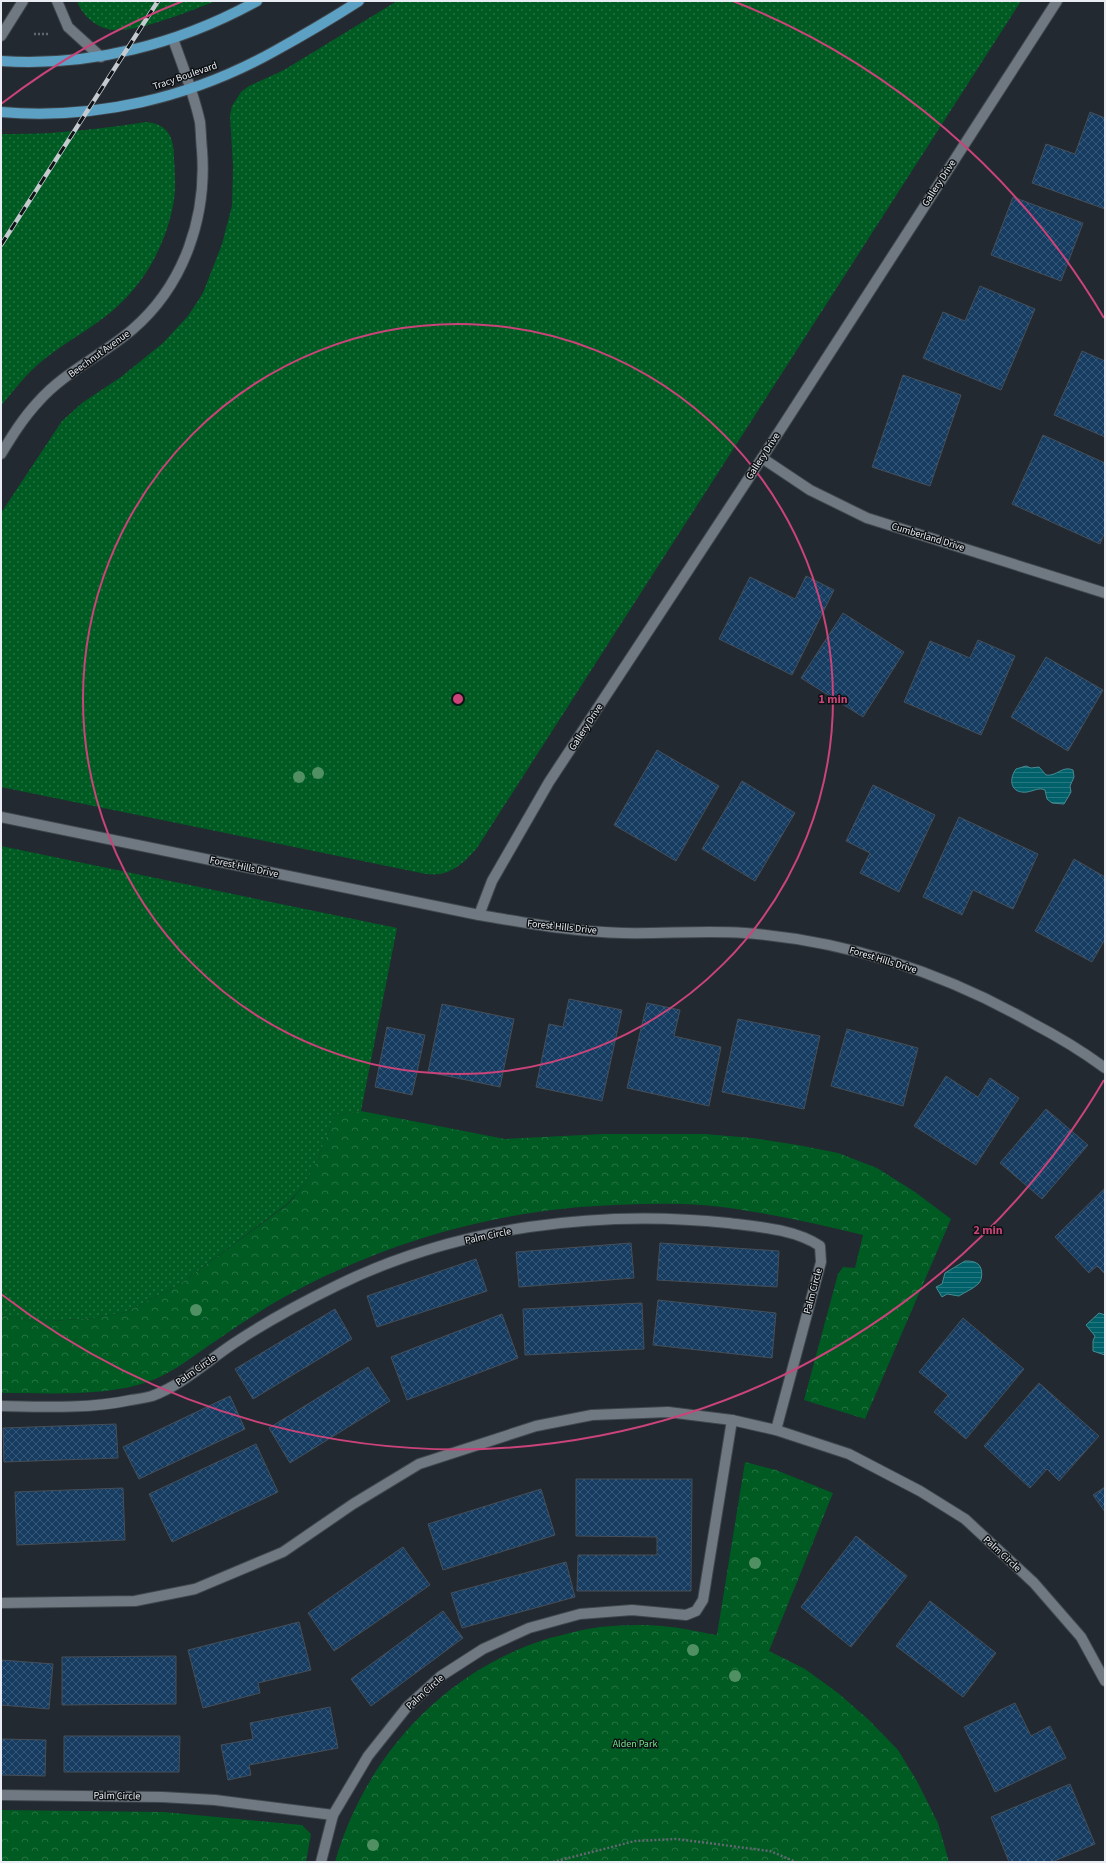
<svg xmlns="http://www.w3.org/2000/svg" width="1106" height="1863" font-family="'Source Sans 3',sans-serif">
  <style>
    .grass { fill: url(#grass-dots) }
    .park { fill: url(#park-crowns) }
    .water { fill: url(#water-rules); stroke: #468b93 }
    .building { fill: url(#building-cross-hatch); stroke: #464e57 }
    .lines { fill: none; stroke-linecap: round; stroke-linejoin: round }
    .minor-casing { stroke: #40474d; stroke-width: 12 }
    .major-casing { stroke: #40474d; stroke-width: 12 }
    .path { stroke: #626870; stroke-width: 2.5; stroke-dasharray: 2 2; stroke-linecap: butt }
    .minor { stroke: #707982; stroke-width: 10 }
    .major { stroke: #5ca1c4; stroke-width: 10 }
    .rail-casing { stroke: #c5cad0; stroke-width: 4.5 }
    .rail { stroke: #0e1215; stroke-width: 3; stroke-dasharray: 9; stroke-linecap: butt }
    .tree { fill: #509063 }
    .ring { fill: none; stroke: #ca4379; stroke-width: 2 }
    .labels { text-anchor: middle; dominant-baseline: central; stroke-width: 3; stroke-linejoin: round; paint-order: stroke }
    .street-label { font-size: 10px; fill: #e9edf3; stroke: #0e1215 }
    .park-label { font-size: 10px; fill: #75e48c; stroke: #0e1215 }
    .centre { fill: #ca4379; stroke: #0e1215; stroke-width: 2 }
    .ring-label { font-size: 12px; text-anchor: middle; font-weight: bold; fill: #ca4379; stroke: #0e1215; stroke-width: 3; stroke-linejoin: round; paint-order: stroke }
  </style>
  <defs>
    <pattern id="grass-dots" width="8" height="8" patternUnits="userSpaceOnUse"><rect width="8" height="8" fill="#005b22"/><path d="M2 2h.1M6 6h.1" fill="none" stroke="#257343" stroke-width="1.8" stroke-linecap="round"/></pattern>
    <pattern id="park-crowns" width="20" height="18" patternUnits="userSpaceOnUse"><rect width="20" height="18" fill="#005b22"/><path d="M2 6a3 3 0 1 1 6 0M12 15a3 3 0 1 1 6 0" fill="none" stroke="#257343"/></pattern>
    <pattern id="water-rules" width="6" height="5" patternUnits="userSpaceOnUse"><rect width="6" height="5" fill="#00616a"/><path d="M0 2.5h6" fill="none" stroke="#257880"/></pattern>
    <pattern id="building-cross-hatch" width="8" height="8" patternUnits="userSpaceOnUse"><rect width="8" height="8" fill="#163c61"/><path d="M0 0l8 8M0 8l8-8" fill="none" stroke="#385878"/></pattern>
  </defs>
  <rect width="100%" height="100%" fill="#222931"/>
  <g class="grass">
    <path d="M 77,1 L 216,1 C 192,10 137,33 113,30 C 97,28 83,17 77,1 Z"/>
    <path d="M 397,1 L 1021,1 L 477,848 C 462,865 449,877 426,874 L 1,787 L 1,513 L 62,421 L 82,403 L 121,377 L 163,343 L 188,316 L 203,293 L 222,244 L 232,206 L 233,166 L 230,115 L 232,106 L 241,92 L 249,86 L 284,70 Z"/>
    <path d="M 146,122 C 168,124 174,137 174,158 C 175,172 176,186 174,200 C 167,243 145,284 111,312 C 89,330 64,343 42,361 C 26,374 14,390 1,406 L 1,134 C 50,135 98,129 146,122 Z"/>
    <polygon points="1,846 397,928 361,1111 335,1115 315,1165 305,1184 287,1204 180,1284 126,1312 95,1318 37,1322 1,1315"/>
  </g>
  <g class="park">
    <path d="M 361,1111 L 505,1139 L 603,1134 L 705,1134 L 752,1138 L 798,1145 L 838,1153 L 877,1168 L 915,1192 L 951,1219 L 865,1419 L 804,1400 L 838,1274 L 843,1267 L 855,1268 L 863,1235 C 810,1222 756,1210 702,1205 C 673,1203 644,1204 615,1205 C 509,1209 408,1235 313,1282 C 280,1298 250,1317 220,1338 C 197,1353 175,1372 150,1381 C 109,1397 45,1393 1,1393 L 1,1315 L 37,1322 L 95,1318 L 126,1312 L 180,1284 L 288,1204 L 305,1184 L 315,1165 L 335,1115 Z"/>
    <path d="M 745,1462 L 776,1470 L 833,1493 L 769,1651 L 805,1669 L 838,1693 L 869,1720 L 898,1750 L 917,1781 L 938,1823 L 949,1862 L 335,1862 C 365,1757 444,1670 550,1638 C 566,1634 584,1629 600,1627 C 623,1625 647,1624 670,1627 C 686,1628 701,1633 717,1635 Z"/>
    <polygon points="1,1810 164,1812 302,1825 311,1834 306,1862 1,1862"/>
  </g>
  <g class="water">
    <path d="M 1026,766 L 1031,768 L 1039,767 L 1046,775 C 1056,777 1063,765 1073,770 L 1074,777 L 1070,786 L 1071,792 L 1064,804 L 1052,803 L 1047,799 L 1045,790 C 1039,787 1034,791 1027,792 C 1011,794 1008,780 1016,769 Z"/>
    <path d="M 965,1261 C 969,1261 974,1261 978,1264 C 983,1268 983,1280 978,1284 C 973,1289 965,1292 959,1296 L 947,1294 L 942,1297 L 936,1287 L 942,1284 L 945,1273 Z"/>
    <polygon points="1099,1313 1105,1315 1105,1355 1093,1351 1093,1341 1095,1336 1086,1325"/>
  </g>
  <g class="building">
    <polygon points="1090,112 1105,118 1105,209 1032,183 1046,144 1075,154"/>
    <polygon points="1013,197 1083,223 1061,281 991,255"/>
    <polygon points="980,286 1035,309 1001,390 923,358 943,312 965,321"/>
    <polygon points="1082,351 1105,361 1105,437 1054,415"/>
    <polygon points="903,375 961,395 930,486 872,467"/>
    <polygon points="1043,435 1105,463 1105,532 1100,544 1012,504"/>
    <polygon points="806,576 834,590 792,675 719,639 750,577 795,599"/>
    <polygon points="843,613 904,652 863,717 801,678"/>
    <polygon points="978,640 1015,656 981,735 904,702 930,641 970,658"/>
    <polygon points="1046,657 1103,690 1068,751 1011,717"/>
    <polygon points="657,750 719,786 676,861 614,825"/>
    <polygon points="742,781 795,813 755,881 702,849"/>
    <polygon points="873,785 935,815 899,892 860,873 870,853 846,841"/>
    <polygon points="959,817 1038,854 1013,909 973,890 962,915 923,897"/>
    <polygon points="1074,859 1105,877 1105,939 1092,962 1035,931"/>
    <polygon points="569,999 622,1010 602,1101 536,1087 549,1024 563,1027"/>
    <polygon points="647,1003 680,1010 674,1036 721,1047 709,1106 627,1088"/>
    <polygon points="442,1004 514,1019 500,1087 428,1072"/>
    <polygon points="738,1019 820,1036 804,1109 722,1092"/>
    <polygon points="387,1027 425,1035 412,1095 375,1087"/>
    <polygon points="847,1029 918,1048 903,1106 831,1086"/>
    <polygon points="946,1076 978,1097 990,1078 1019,1098 976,1165 914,1126"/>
    <polygon points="1046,1109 1088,1145 1042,1199 1000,1163"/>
    <polygon points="1105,1188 1105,1274 1097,1266 1089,1273 1055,1237"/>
    <polygon points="631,1243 634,1278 519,1287 516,1252"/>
    <polygon points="660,1243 779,1251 777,1287 657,1280"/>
    <polygon points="476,1259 487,1291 377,1327 367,1296"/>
    <polygon points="658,1300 776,1313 772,1358 653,1345"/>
    <polygon points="642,1303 644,1349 525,1355 523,1309"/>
    <polygon points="335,1309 352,1339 253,1399 235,1369"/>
    <polygon points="502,1314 518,1358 407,1400 391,1357"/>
    <polygon points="963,1318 1024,1369 966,1439 934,1412 948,1395 919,1372"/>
    <polygon points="368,1367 390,1401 290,1463 269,1428"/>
    <polygon points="1039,1383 1099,1436 1059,1481 1047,1469 1030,1488 984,1446"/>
    <polygon points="230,1396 245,1429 139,1479 123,1447"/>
    <polygon points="116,1424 118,1458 4,1462 3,1428"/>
    <polygon points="256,1444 278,1492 172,1542 149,1494"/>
    <polygon points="576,1479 692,1479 691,1591 577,1591 578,1555 657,1555 657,1537 576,1536"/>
    <polygon points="1105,1487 1105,1512 1093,1495"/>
    <polygon points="123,1488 125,1540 17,1545 15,1492"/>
    <polygon points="541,1489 555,1535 443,1570 428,1524"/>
    <polygon points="856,1536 907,1576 851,1647 801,1607"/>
    <polygon points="403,1547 430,1585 334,1651 308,1613"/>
    <polygon points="566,1562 575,1597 462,1628 451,1593"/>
    <polygon points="930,1601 996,1653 963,1697 896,1646"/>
    <polygon points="443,1611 463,1638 371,1706 351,1679"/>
    <polygon points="299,1622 311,1670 258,1683 260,1693 203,1708 188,1650"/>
    <polygon points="176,1656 176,1704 62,1705 62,1657"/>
    <polygon points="1,1660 53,1664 49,1709 1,1705"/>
    <polygon points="1015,1703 1031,1736 1050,1726 1066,1758 995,1792 964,1727"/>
    <polygon points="330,1707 338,1748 249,1765 251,1775 228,1780 221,1745 253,1739 250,1723"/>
    <polygon points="64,1736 180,1736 179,1772 64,1772"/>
    <polygon points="1,1739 46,1740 45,1776 1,1775"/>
    <polygon points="1070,1784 1095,1844 1052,1862 1009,1862 991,1817"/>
  </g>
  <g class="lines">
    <defs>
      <g id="minor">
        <polyline points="57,1 68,27 101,57"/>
        <polyline points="1,36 23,1"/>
        <path d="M 1,454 C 12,436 23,418 38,402 C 64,372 103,355 133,329 C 185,284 207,216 202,150 C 201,141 201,131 200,122 C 194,94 183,67 173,39"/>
        <polyline points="762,458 810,490 867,518 1105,593"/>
        <path d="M 1,817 L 479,915 C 527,923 574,932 623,933 C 663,934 704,930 745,933 C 846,941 944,973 1032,1023 C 1057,1036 1082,1051 1105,1068"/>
        <polyline points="479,915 492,881 549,782 762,458 1057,1"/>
        <path d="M 1,1406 C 44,1407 89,1409 131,1400 C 138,1399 145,1398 152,1396 C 185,1384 210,1358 239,1340 C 271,1319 305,1301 338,1285 C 456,1227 599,1209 728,1223 C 759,1227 794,1229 820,1246 L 821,1262 L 776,1430"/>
        <polyline points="1,1603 135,1601 195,1589 283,1552 353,1504 419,1464 536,1426 592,1415 668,1412 732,1420 776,1430 849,1454 920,1491 965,1519 1034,1583 1081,1637 1105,1681"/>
        <polyline points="1,1795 162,1797 215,1800 333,1815"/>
        <polyline points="321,1862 333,1815 368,1756 407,1707 441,1676 483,1649 529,1628 580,1614 632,1610 686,1615 696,1611 703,1600 732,1420"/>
      </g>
      <g id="major">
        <path d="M 1,61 C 91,67 179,44 257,1"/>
        <path d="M 1,112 C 95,120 190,98 273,52 C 302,36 331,19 359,1"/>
      </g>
    </defs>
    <use href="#minor" class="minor-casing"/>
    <use href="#major" class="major-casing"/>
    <g class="path">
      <polyline points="34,34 48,34"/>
      <polyline points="553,1862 635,1841 676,1839 770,1851 796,1862"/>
    </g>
    <use href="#minor" class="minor"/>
    <use href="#major" class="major"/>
    <defs>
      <polyline id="rail" points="1,245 158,1"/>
    </defs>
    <use href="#rail" class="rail-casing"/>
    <use href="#rail" class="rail"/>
  </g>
  <g class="tree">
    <circle cx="318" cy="773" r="6"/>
    <circle cx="299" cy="777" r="6"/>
    <circle cx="196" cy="1310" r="6"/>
    <circle cx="755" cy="1563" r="6"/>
    <circle cx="693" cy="1650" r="6"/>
    <circle cx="735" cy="1676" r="6"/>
    <circle cx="373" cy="1845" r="6"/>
  </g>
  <g class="ring">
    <circle cx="458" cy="699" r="375"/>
    <path d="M1104 1080A750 750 0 0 1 1 1294M1 104A750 750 0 0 1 183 1M733 1A750 750 0 0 1 1104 318"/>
  </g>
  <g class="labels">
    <g class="street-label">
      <text transform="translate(185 76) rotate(-19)">Tracy Boulevard</text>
      <text transform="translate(939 183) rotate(-57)">Gallery Drive</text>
      <text transform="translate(99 354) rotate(-36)">Beechnut Avenue</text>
      <text transform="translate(763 456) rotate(-57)">Gallery Drive</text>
      <text transform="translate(928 537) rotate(17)">Cumberland Drive</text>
      <text transform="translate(586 727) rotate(-57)">Gallery Drive</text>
      <text transform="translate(244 867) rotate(12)">Forest Hills Drive</text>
      <text transform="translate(562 927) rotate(6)">Forest Hills Drive</text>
      <text transform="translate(883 960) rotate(17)">Forest Hills Drive</text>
      <text transform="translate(488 1236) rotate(-12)">Palm Circle</text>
      <text transform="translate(813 1291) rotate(-75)">Palm Circle</text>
      <text transform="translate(196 1370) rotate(-35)">Palm Circle</text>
      <text transform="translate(1002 1554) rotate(43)">Palm Circle</text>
      <text transform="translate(425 1692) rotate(-42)">Palm Circle</text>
      <text transform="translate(117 1796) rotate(1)">Palm Circle</text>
    </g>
    <g class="park-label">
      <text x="635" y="1744">Alden Park</text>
    </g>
  </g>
  <circle cx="458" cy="699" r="6" class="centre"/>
  <g class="ring-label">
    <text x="833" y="703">1 min</text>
    <text x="988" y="1234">2 min</text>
  </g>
  <rect width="1106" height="1863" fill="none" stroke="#e9edf3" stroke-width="4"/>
</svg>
